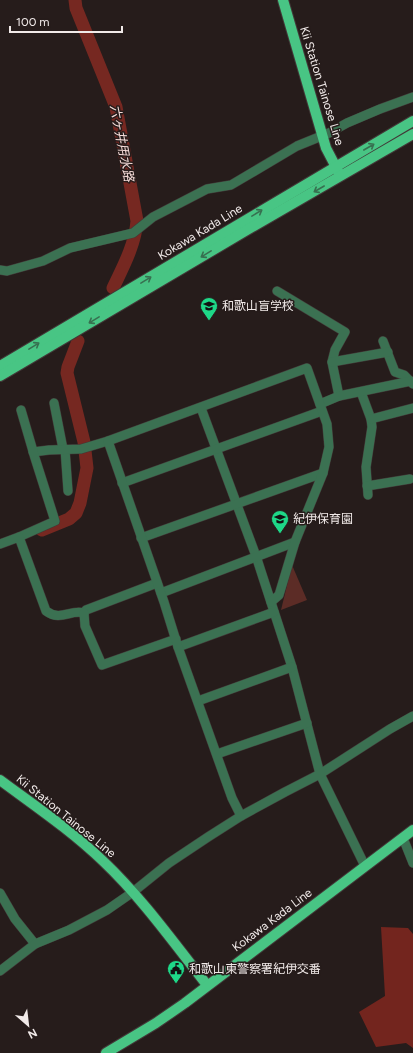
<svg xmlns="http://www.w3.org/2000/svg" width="413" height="1053" font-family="Figtree,'Noto Sans JP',sans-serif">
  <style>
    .green { fill: #5c2c26 }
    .forest { fill: #73251e }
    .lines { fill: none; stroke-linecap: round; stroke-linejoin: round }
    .river { stroke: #762821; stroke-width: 13 }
    .minor-casing { stroke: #423938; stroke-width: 10 }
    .major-casing { stroke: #423938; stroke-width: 12 }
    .minor { stroke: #3b7152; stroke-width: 9 }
    .major { stroke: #48c584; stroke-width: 10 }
    .oneway { stroke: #377050 }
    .labels { text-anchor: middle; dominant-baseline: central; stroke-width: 3; stroke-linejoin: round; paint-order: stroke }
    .street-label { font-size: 12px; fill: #f1eae9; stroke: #261c1b }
    .poi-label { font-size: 12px; fill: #f1eae9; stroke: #261c1b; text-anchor: start }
    .water-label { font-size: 13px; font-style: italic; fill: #f6dcd9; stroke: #261c1b }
  </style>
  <rect width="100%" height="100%" fill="#261c1b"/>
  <polygon class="green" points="292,565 307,600 281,610"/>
  <polygon class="forest" points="381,927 408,928 413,934 413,1048 406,1043 376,1047 359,1012 385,996"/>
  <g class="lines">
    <g class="river">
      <path d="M 75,0 L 76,8 L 116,107 L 137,221 C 135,245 123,267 113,288"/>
      <polyline points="42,530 69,519 76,513 80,503 87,468 84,442 67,373 68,367 78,341"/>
    </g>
    <defs>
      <g id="minor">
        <polyline points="0,270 7,271 43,261 70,248 133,233 153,217 207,189 231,185 297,146 329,133 347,123 380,109 413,97"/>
        <polyline points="277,291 345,332 335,350 332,362 339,396"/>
        <polyline points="383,341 395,372 404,375 413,384"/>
        <polyline points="332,362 388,352"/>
        <polyline points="361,392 371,419 372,427 366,467 368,495"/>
        <polyline points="54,403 63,449"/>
        <polyline points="320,404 339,396 411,381"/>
        <polyline points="201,408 256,556 292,667 320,774 365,866"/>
        <polyline points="371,419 413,408"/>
        <polyline points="65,449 68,491"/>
        <polyline points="33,452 49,450 81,449 108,441"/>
        <polyline points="122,483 322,411"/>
        <polyline points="367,486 410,479"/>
        <polyline points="19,537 55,521 35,458 21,410"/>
        <polyline points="141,538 323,473"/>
        <path d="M 0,544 L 19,537 L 46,611 C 61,622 70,609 84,613 L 86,610 L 157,583"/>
        <polyline points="161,593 295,542"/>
        <polyline points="84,613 85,626 102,665 176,639"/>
        <polyline points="178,647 274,612"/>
        <polyline points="198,701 292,667"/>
        <polyline points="217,754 307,723"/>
        <polyline points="241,816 232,798 178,647 164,602 108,441 307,368 327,424 329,447 323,473 295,542 279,595 271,602"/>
        <polyline points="403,838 413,863"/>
        <polyline points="0,893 15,919 35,944"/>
        <polyline points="0,971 35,944 69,930 107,910 133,892 169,863 208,837 241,816 285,792 320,774 390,729 413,716"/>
      </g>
      <g id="major">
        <polyline points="283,0 326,148 338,171"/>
        <polyline points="0,366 413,121"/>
        <polyline points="0,376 247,230 413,134"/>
        <path d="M 0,780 C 35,806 72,831 103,861 C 142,898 174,943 207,985"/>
        <polyline points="106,1053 156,1023 185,1003 413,830"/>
      </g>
    </defs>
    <use href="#minor" class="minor-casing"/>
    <use href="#major" class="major-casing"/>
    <use href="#minor" class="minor"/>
    <use href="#major" class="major"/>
  </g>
  <defs><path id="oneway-shaft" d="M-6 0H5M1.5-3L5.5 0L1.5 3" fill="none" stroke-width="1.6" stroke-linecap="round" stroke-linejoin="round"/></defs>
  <g class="oneway">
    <use href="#oneway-shaft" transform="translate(369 147) rotate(-30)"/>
    <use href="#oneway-shaft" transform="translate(319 189) rotate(150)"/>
    <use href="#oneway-shaft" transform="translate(257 213) rotate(-31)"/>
    <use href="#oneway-shaft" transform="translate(206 254) rotate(149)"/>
    <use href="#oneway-shaft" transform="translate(146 280) rotate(-31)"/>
    <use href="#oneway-shaft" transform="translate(94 320) rotate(149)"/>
    <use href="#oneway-shaft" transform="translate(34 346) rotate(-31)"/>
  </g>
  <defs>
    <symbol id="school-pin" viewBox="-11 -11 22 30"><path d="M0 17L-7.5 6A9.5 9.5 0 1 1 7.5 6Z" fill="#1ed888" stroke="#261c1b"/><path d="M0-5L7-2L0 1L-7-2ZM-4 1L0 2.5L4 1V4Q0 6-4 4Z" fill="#111"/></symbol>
    <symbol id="civic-pin" viewBox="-11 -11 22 30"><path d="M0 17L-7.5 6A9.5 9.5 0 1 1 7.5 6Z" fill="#1ed888" stroke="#261c1b"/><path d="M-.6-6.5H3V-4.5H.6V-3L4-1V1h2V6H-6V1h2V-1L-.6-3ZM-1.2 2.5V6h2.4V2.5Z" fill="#111"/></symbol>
  </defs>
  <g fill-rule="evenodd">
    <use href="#school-pin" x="199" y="296" width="20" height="27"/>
    <use href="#school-pin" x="270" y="509" width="20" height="27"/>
    <use href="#civic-pin" x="166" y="959" width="20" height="27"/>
  </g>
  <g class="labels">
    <g class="street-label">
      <text transform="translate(322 86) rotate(73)">Kii Station Tainose Line</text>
      <text transform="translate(200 232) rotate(-31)">Kokawa Kada Line</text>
      <text transform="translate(66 816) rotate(39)">Kii Station Tainose Line</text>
      <text transform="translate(272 920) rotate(-37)">Kokawa Kada Line</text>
    </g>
    <g class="poi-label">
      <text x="222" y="306">和歌山盲学校</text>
      <text x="293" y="519">紀伊保育園</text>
      <text x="189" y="969">和歌山東警察署紀伊交番</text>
    </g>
    <g class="water-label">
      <text transform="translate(122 143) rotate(79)">六ヶ井用水路</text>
    </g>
  </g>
  <g transform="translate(28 1025) rotate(152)" stroke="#261c1b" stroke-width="3" paint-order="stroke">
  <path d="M0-3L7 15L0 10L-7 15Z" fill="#f1eae9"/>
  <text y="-6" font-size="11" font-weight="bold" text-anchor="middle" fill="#f1eae9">N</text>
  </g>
  <path d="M10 26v6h112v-6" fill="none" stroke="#f1eae9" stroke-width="2"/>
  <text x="16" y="26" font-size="12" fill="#f1eae9" stroke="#261c1b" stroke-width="3" paint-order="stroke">100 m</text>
</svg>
